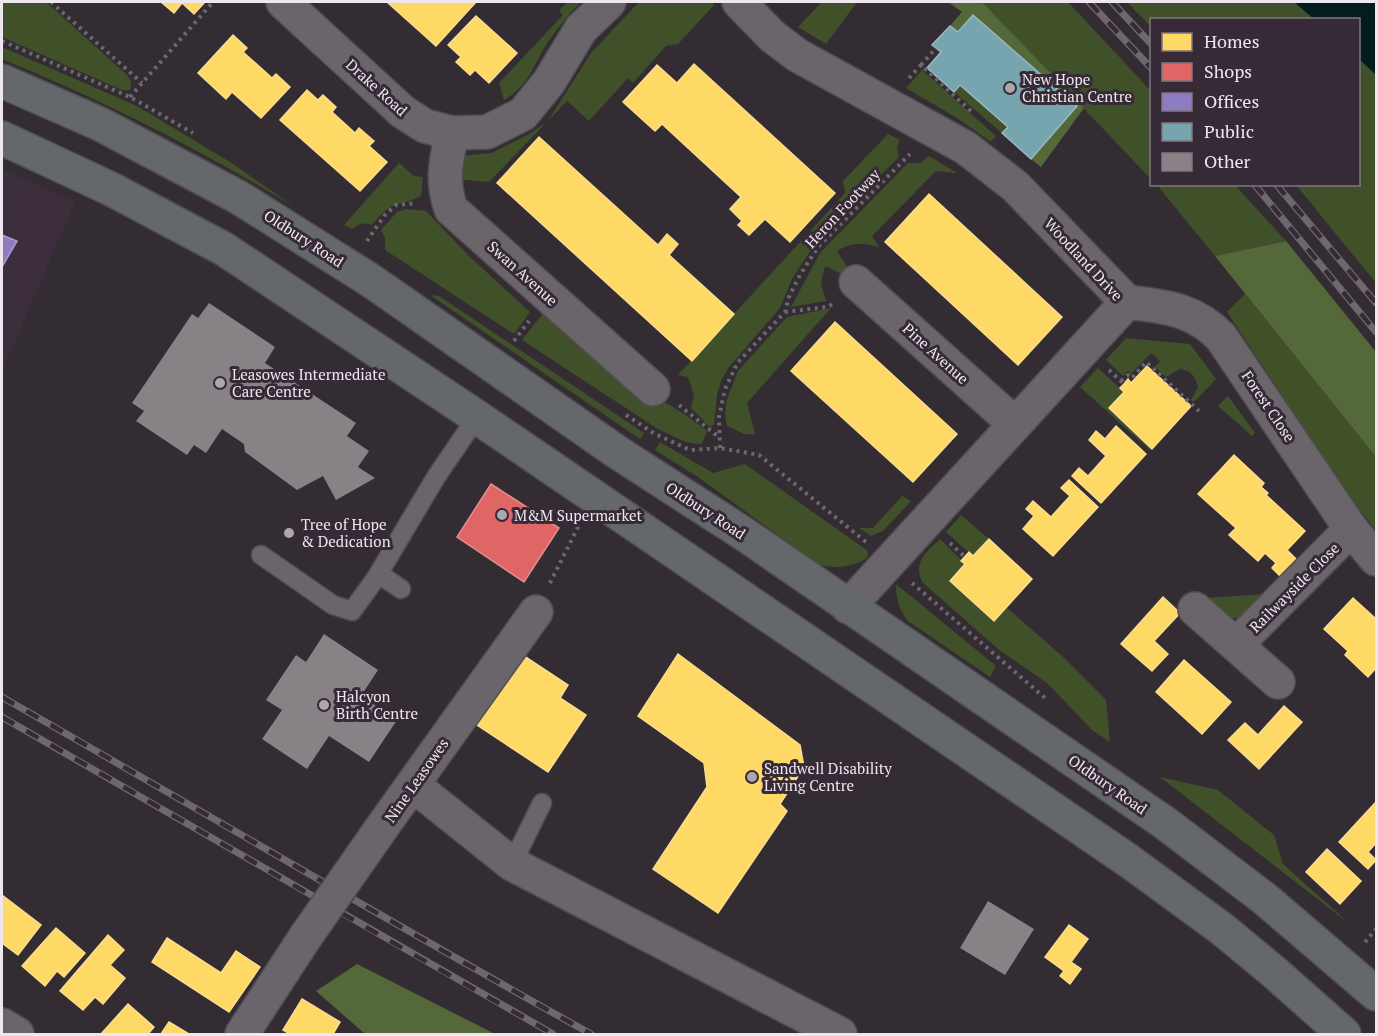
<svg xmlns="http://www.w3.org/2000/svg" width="1378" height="1036" font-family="'PT Serif',serif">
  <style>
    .built { fill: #3d2e3e }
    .green { fill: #405029 }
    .forest { fill: #546839 }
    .water { fill: #051c1e }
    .homes { fill: #ffd966; stroke: #fadd8f; stroke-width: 1.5 }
    .shops { fill: #e06666; stroke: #e48d8f; stroke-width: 1.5 }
    .offices { fill: #8e7cc3; stroke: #ab9cd0; stroke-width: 1.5 }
    .public { fill: #76a5af; stroke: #9ab9c2; stroke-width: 1.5 }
    .building { fill: #888186 }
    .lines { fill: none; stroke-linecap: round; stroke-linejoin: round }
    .lane-casing { stroke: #514c51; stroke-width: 21 }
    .street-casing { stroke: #514c51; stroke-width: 36 }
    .secondary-casing { stroke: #514c51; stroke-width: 36 }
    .primary-casing { stroke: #514c51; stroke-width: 36 }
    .path { stroke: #6d686d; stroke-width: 4; stroke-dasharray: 3 4.5; stroke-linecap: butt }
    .lane { stroke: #6a656a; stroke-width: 18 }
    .street { stroke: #6a656a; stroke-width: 33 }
    .secondary { stroke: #6a656a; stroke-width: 33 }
    .primary { stroke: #65686b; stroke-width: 33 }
    .rail-casing { stroke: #6e686e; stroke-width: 7 }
    .rail { stroke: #362a36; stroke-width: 4.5; stroke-dasharray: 14; stroke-linecap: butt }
    .street-bridge-casing { stroke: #514c51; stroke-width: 36; stroke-linecap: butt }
    .street-bridge { stroke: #6a656a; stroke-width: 33 }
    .poi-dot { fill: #ada6ad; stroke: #362a36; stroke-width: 2 }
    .labels { text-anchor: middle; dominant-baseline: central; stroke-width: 6; stroke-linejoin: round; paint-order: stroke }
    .poi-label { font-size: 15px; fill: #efe7ef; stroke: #362a36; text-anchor: start }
    .street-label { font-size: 15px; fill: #efe7ef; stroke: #362a36 }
  </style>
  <rect width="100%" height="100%" fill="#332d33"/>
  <polygon class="built" points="2,169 75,202 2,371"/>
  <g class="green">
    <polygon points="2,2 46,2 126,74 131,81 130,90 122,90 2,37"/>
    <path d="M 567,2 L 581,2 C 568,15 556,30 546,45 C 532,68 529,85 504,100 L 499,83 L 563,15 L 559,11 Z"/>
    <polygon points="639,2 712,2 714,5 678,44 666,46 633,83 628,78 589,121 567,101 489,182 456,179 458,156 492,153 531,133 548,121 591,53"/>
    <polygon points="822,2 857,2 826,44 798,27"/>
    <polygon points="982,2 1068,2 1151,91 1151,179"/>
    <polygon points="1127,2 1376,2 1376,283 1296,185 1358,184 1358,20 1152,20 1151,27"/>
    <path d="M 2,47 L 137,106 L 230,162 L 296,208 C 202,150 104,101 2,59 Z"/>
    <polygon points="922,70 996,136 991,142 957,118 906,88"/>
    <polygon points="960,85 1008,127 1002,133 954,92"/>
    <polygon points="888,134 900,140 897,147 899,157 829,226 816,242 792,279 780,308 729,367 721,381 717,395 714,425 710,427 691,408 694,395 688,377 678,375 845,193 843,181"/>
    <path d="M 929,156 L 957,173 L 936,171 L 872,236 L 879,247 C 864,242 851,242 837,251 L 851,273 L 848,277 L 825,266 L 821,283 L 826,301 L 791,307 L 820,253 L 908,163 L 920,163 Z"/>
    <path d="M 399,163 L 414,176 L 423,177 L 421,196 C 395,208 393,199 372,225 C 363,222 359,224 352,229 L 344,225 Z"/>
    <polygon points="1157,185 1235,185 1286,241 1215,256"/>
    <polygon points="406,209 426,211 469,256 530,312 514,334 385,250 385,238 381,230 397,212"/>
    <polygon points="1245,294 1376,457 1376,531 1342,486 1227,312"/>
    <polygon points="430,295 439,296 644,433 640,439"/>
    <polygon points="831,308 747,403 755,434 744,434 727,426 725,414 727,399 738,371 787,317"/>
    <path d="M 544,312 L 631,393 C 641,398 641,394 649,396 C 665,399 694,421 707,431 L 702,444 C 685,444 673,436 658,429 L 522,340 Z"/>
    <path d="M 1126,338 L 1190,344 L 1216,379 L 1194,402 L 1191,400 L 1198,387 C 1195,376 1192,371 1180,369 L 1166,377 L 1155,367 L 1160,361 L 1151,353 L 1131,374 L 1128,371 L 1123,376 L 1106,360 Z"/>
    <polygon points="1098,368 1124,392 1109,409 1152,449 1150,450 1080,387"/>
    <polygon points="1228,396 1255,433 1252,436 1218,406"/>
    <path d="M 660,442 L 713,473 L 745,464 L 868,551 L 867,558 C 851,567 838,569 819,565 L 698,477 L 655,450 Z"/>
    <polygon points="902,496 911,501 883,531 871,536 859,528 873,528"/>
    <polygon points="961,515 989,539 973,556 946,532"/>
    <path d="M 940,539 L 965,564 L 950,582 L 993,621 L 1006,607 L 1062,656 L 1106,700 L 1110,742 L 1092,730 L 1047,683 L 998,649 L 922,582 C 913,561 926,553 940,539 Z"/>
    <path d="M 896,584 L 996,666 L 990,677 L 908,621 C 899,610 896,598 896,584 Z"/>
    <path d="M 1267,594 C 1257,603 1242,623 1227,617 C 1219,613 1210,604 1204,598 Z"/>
    <polygon points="1160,777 1218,790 1274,835 1283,864 1351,925"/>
  </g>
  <g class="forest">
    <polygon points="948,2 982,2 1084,108 1041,167 1031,159 1077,106 973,16 958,32 950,26 962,12"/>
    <polygon points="1286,241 1376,352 1376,457 1215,256"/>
    <polygon points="357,964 495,1034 365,1034 316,991"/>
  </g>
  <polygon class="water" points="1294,2 1376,2 1376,75 1359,59 1358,20 1314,19"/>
  <g class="homes">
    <polygon points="161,2 205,2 194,14 182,3 174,13"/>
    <polygon points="387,2 476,2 436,46"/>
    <polygon points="476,16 517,53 489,83 475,70 470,75 456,62 461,57 448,45"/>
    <polygon points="233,35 247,48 243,52 272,78 276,74 290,87 261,118 232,92 226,99 198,73"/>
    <polygon points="694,64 835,193 790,242 765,219 749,235 738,225 742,221 730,209 741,197 662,124 655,131 623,102 657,65 677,83"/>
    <polygon points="307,90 318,100 323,95 336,107 332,112 355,133 359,128 374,141 369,146 387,162 360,191 280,120"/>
    <polygon points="539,137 658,245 667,234 678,244 669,255 734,314 692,361 497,183"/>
    <polygon points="929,194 1062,317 1018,365 885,242"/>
    <polygon points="835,322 957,434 913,482 791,371"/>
    <polygon points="1147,366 1191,406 1152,449 1109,408 1124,392 1120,388 1124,384 1128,379 1131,383"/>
    <polygon points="1116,426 1146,454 1101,503 1072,476 1079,468 1088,476 1106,456 1089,440 1096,431 1105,439"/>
    <polygon points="1234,455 1264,483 1261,487 1268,493 1266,495 1305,531 1287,550 1297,560 1281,577 1272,568 1276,563 1265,553 1258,561 1229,535 1236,528 1198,494"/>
    <polygon points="1069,480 1098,507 1053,556 1023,529 1034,516 1026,509 1033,501 1051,517 1070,496 1061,488"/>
    <polygon points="989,539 1032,579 994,621 950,581 965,564 961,561 969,552 973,556"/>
    <polygon points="1163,597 1180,613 1154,641 1168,654 1152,671 1121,644"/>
    <polygon points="1353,598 1376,619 1374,624 1376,627 1376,668 1368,677 1345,655 1348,651 1324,629"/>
    <polygon points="521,654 568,685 560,698 586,715 548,772 474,723"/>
    <polygon points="678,654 800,745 804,767 780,804 787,811 718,913 653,869 707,787 704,763 638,716"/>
    <polygon points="1184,660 1231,702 1202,734 1156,692"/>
    <polygon points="1284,706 1302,722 1259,769 1228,740 1245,723 1258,735"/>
    <polygon points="1376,802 1376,843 1368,852 1376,860 1368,869 1339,842"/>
    <polygon points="1327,849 1361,881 1340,904 1306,872"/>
    <polygon points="2,895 41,925 18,955 2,943"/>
    <polygon points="1069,925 1088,939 1071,962 1081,969 1070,984 1060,976 1064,971 1045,957"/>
    <polygon points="56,928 85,953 64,977 57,971 45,986 22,966"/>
    <polygon points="108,935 124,950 110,965 125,978 103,1004 95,997 83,1010 60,991"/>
    <polygon points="167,938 221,973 236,951 260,967 229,1012 152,962"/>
    <polygon points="302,999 340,1022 333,1034 290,1034 283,1030"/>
    <polygon points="128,1004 154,1027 148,1034 101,1034"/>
    <polygon points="169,1022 189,1034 161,1034"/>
  </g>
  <polygon class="shops" points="491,484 559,528 524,582 457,537"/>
  <polygon class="offices" points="2,235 17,241 2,267"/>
  <polygon class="public" points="973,15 1077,106 1031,159 1002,133 1008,127 960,85 954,92 927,68 941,52 932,45 950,26 958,32"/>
  <g class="building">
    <polygon points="209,303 275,347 265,363 356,423 347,436 369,451 358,467 375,478 336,500 323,476 297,490 245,452 244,444 222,429 206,453 194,445 187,455 136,421 144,411 132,403 192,314 198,318"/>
    <polygon points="324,634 378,670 361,696 397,720 369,762 329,736 307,769 262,739 282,710 266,700 296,655 306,662"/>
    <polygon points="988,901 1034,929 1005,975 960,948"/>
  </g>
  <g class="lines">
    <defs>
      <g id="lane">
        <polyline points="261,555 333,605 352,611 376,578 436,477 477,417"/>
        <polyline points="379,574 401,589"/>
        <polyline points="512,864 542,803"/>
      </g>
      <g id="street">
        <polyline points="283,2 403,112 425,126 452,133 487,132 523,114 549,82 581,29 609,2"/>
        <polyline points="739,2 772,36 797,55 966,148 1015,186 1127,302 848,607"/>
        <path d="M 452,133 C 446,161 441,180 451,209 L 653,389"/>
        <polyline points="856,282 1015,424"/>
        <path d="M 1127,302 C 1165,307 1192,308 1221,337 L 1351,529 L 1376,559"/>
        <polyline points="1195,609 1278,682"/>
        <polyline points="1236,645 1351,529"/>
        <polyline points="413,785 512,864 840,1034"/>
        <polyline points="385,823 536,612"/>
        <polyline points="242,1034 306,936"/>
      </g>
      <polyline id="secondary" points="2,1025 17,1034"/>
      <g id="primary">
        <polyline points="2,81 100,124 238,197 370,280 617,452 744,534 1165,823 1265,899 1376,994"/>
        <polyline points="2,138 111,189 224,249 477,417 1129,861 1222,929 1274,972 1344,1034"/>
      </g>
    </defs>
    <use href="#lane" class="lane-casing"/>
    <use href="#street" class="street-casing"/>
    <use href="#secondary" class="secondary-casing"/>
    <use href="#primary" class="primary-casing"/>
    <g class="path">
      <polyline points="51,2 142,83"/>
      <polyline points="2,41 130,97 193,133"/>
      <polyline points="921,65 936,48"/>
      <polyline points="909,78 921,65 971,111"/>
      <polyline points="130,97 213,2"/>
      <polyline points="367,241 384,216 396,205 417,203"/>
      <polyline points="785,312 827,307 833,304"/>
      <polyline points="514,341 529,321"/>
      <polyline points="1109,370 1124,384"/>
      <polyline points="1121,381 1128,375 1132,378 1146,362 1199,411"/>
      <polyline points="679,405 720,438"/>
      <polyline points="626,415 655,434 690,450 720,448 759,455 866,542"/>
      <polyline points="720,448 719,417 725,389 738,362 785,312 789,297 800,275 818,247 910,154"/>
      <polyline points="950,543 965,557"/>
      <polyline points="550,583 579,525"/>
      <polyline points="912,583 1045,698"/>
      <polyline points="1365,942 1376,929"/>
    </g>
    <use href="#lane" class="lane"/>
    <use href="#street" class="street"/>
    <use href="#secondary" class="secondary"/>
    <use href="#primary" class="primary"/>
    <defs>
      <g id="rail">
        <polyline points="1089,2 1152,69"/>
        <polyline points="1112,2 1152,45"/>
        <polyline points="1254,184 1376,332"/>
        <polyline points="1276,184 1376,303"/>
        <path d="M 2,697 C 198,809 393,924 591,1034"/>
        <path d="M 2,717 C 186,822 369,930 553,1034"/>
      </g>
    </defs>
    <use href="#rail" class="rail-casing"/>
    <use href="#rail" class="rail"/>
    <defs>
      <polyline id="street-bridge" points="306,936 385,823"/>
    </defs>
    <use href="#street-bridge" class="street-bridge-casing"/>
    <use href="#street-bridge" class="street-bridge"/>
  </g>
  <g class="poi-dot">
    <circle cx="1010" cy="88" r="6"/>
    <circle cx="220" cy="383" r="6"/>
    <circle cx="502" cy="515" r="6"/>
    <circle cx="289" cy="533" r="6"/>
    <circle cx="324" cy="705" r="6"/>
    <circle cx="752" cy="777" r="6"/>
  </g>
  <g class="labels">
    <g class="poi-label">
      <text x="1022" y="79">New Hope<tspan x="1022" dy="17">Christian Centre</tspan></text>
      <text x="232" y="374">Leasowes Intermediate<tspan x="232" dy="17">Care Centre</tspan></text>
      <text x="514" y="515">M&amp;M Supermarket</text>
      <text x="301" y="524">Tree of Hope<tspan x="301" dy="17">&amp; Dedication</tspan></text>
      <text x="336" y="696">Halcyon<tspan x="336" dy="17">Birth Centre</tspan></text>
      <text x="764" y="768">Sandwell Disability<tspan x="764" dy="17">Living Centre</tspan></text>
    </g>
    <g class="street-label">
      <text transform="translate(377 87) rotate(42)">Drake Road</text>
      <text transform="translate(842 208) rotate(-47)">Heron Footway</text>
      <text transform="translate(304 238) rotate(33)">Oldbury Road</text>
      <text transform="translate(1084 259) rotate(47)">Woodland Drive</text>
      <text transform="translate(523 273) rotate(42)">Swan Avenue</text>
      <text transform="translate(936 353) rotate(42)">Pine Avenue</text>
      <text transform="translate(1269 406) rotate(56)">Forest Close</text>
      <text transform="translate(706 510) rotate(33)">Oldbury Road</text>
      <text transform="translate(1294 587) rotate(-45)">Railwayside Close</text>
      <text transform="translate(416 780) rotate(-55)">Nine Leasowes</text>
      <text transform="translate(1108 784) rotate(35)">Oldbury Road</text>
    </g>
  </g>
  <rect width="1378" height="1036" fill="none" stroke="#efe7ef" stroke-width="6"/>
  <rect x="1150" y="18" width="210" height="168" fill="#362a36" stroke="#807680" stroke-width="1.5"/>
  <rect x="1162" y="33" width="30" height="18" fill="#ffd966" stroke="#807680" stroke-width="1.5"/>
  <text x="1204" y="48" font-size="18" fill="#efe7ef">Homes</text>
  <rect x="1162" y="63" width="30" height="18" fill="#e06666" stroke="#807680" stroke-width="1.5"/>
  <text x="1204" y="78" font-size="18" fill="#efe7ef">Shops</text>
  <rect x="1162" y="93" width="30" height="18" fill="#8e7cc3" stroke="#807680" stroke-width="1.5"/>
  <text x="1204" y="108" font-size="18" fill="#efe7ef">Offices</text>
  <rect x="1162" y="123" width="30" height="18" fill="#76a5af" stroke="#807680" stroke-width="1.5"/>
  <text x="1204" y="138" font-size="18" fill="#efe7ef">Public</text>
  <rect x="1162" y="153" width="30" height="18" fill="#888186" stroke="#807680" stroke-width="1.5"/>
  <text x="1204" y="168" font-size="18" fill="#efe7ef">Other</text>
</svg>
